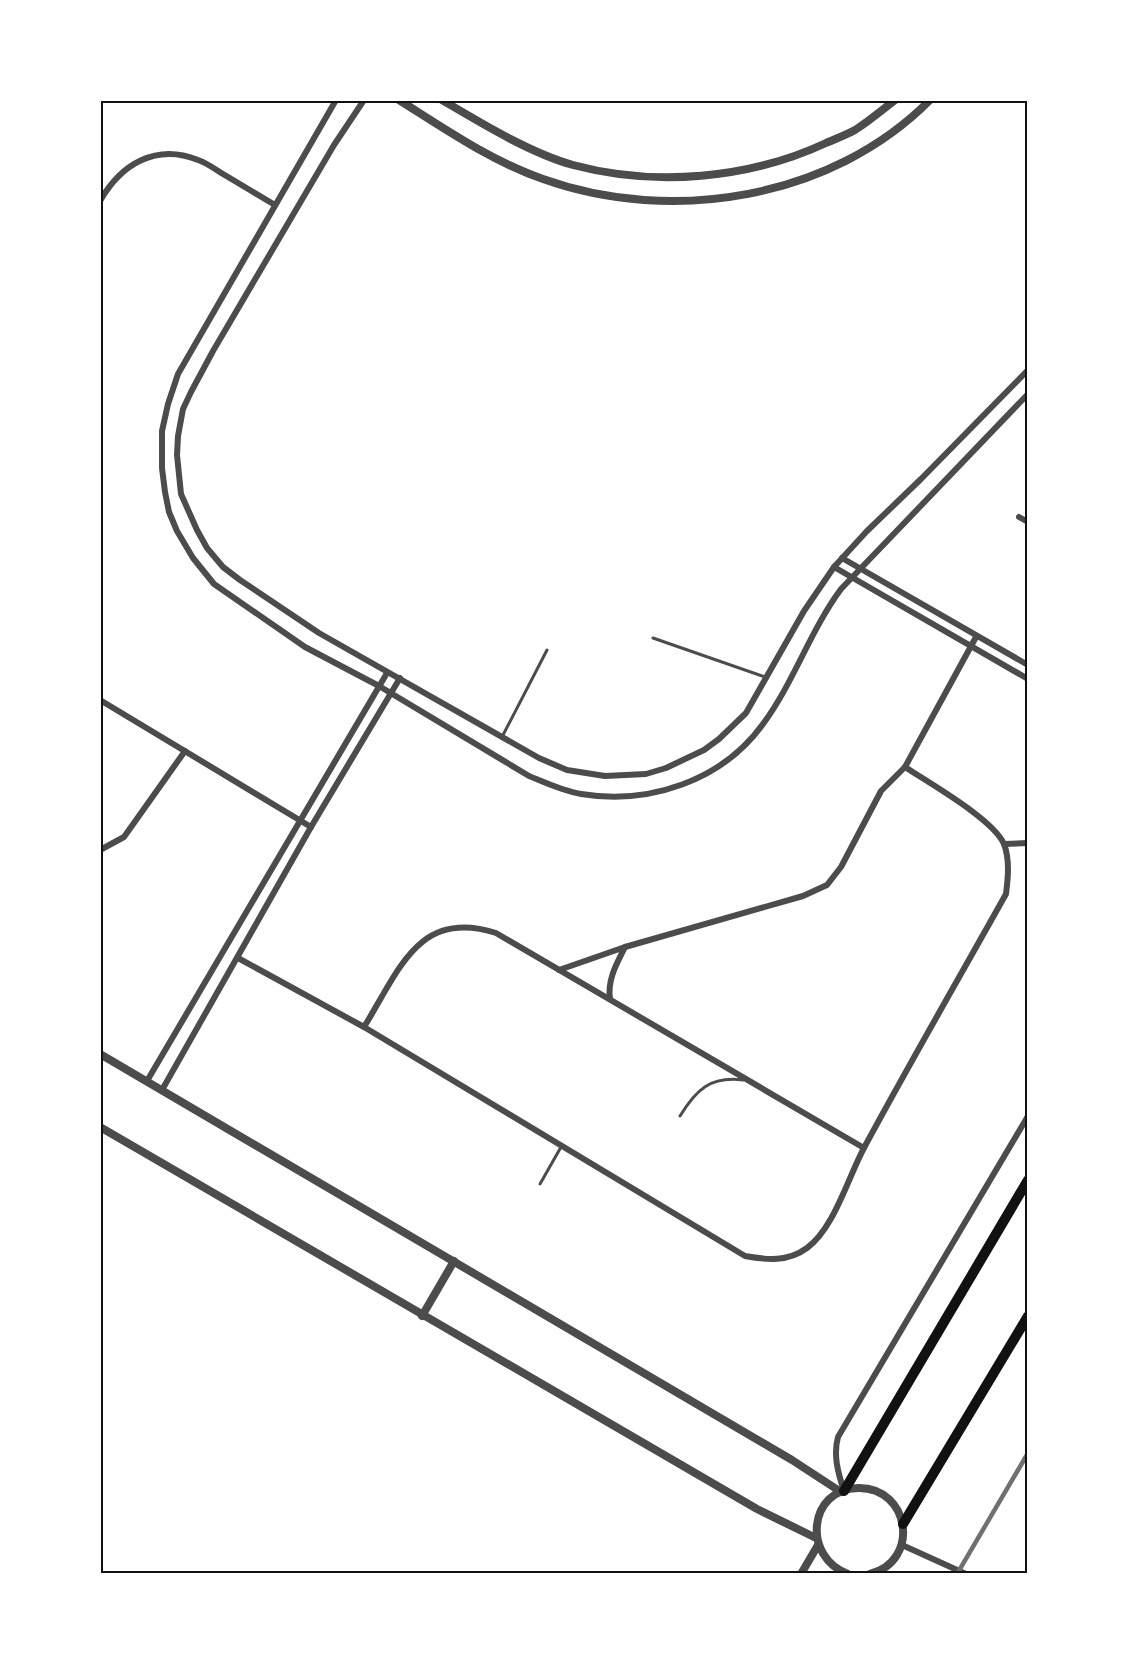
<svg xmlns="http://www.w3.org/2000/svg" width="1128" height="1674" font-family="'Varela Round',sans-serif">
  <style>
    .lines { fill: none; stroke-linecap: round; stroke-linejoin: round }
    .service { stroke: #4c4c4c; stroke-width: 3 }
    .minor { stroke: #4c4c4c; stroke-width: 6 }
    .tertiary { stroke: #4c4c4c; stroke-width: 8 }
    .trunk { stroke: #111; stroke-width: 10 }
    .rail { stroke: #707070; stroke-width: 4.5 }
    .neatline { fill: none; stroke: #111; stroke-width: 2 }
  </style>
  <rect width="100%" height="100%" fill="#fff"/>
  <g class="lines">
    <g class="service">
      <polyline points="653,638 765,677"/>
      <polyline points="502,737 547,650"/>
      <path d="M 680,1116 C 696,1090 710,1076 743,1080"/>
      <polyline points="540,1184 561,1147"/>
    </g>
    <g class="minor">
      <path d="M 336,100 L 178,374 L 168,404 L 162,431 L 162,468 L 165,492 L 169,512 L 177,531 L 193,558 L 214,584 L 305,647 L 379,686 L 529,776 C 546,783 563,791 581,794 C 649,805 722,781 763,724 C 794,682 810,631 841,589 L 1028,394"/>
      <polyline points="364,100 334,145 213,351 191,392 183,409 178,436 177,455 181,494 197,530 207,548 223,567 240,580 319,633 539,758 567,770 605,776 646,774 666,768 704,750 719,739 746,713 804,611 834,567 867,531 921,479 1028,370"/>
      <path d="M 100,201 C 121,164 156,143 198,160 C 207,163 215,169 223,174 C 240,184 258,195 275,205"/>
      <polyline points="1019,517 1028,522"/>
      <polyline points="842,558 1028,665"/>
      <polyline points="834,567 1028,679"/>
      <polyline points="100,700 311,827"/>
      <polyline points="1004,844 1028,843"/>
      <polyline points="100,850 124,837 185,751"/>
      <path d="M 238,958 L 364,1027 L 745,1256 C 767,1260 788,1262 807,1248 C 835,1227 848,1177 865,1146 C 911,1061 959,978 1006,894 C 1008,878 1010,860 1004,844 C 993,819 929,783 905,767"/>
      <polyline points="559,970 625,947 803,896 827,885 841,867 881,791 905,767 976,637"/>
      <path d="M 610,999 C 607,980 617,963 625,947"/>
      <path d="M 364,1027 C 399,971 418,908 496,933 L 864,1148"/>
      <polyline points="147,1081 387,673"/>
      <polyline points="162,1090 311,827 400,678"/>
      <path d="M 844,1491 C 838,1473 833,1455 838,1437 L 1028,1116"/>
      <polyline points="902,1545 966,1574"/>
    </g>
    <g class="tertiary">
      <path d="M 399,100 C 445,129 491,161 543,179 C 672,225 832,199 930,100"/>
      <path d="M 442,100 C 481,123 530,153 573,165 C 655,187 749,179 826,143 C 835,139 846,135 855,130 C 869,121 882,110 895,100"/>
      <polyline points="100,1054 792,1460 841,1492"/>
      <polyline points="100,1127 757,1509 816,1538"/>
      <polyline points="422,1316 454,1261"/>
      <polyline points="801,1574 818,1545"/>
      <path d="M 848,1574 C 802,1557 808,1489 858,1488 C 910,1487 921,1561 870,1574"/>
    </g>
    <g class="trunk">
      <polyline points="844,1491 1028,1180"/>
      <polyline points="903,1524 1028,1316"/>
    </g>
    <polyline class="rail" points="957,1574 1028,1453"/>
  </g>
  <rect width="1128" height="1674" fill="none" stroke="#ffffff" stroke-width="204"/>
  <rect x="102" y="102" width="924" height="1470" class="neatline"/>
</svg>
